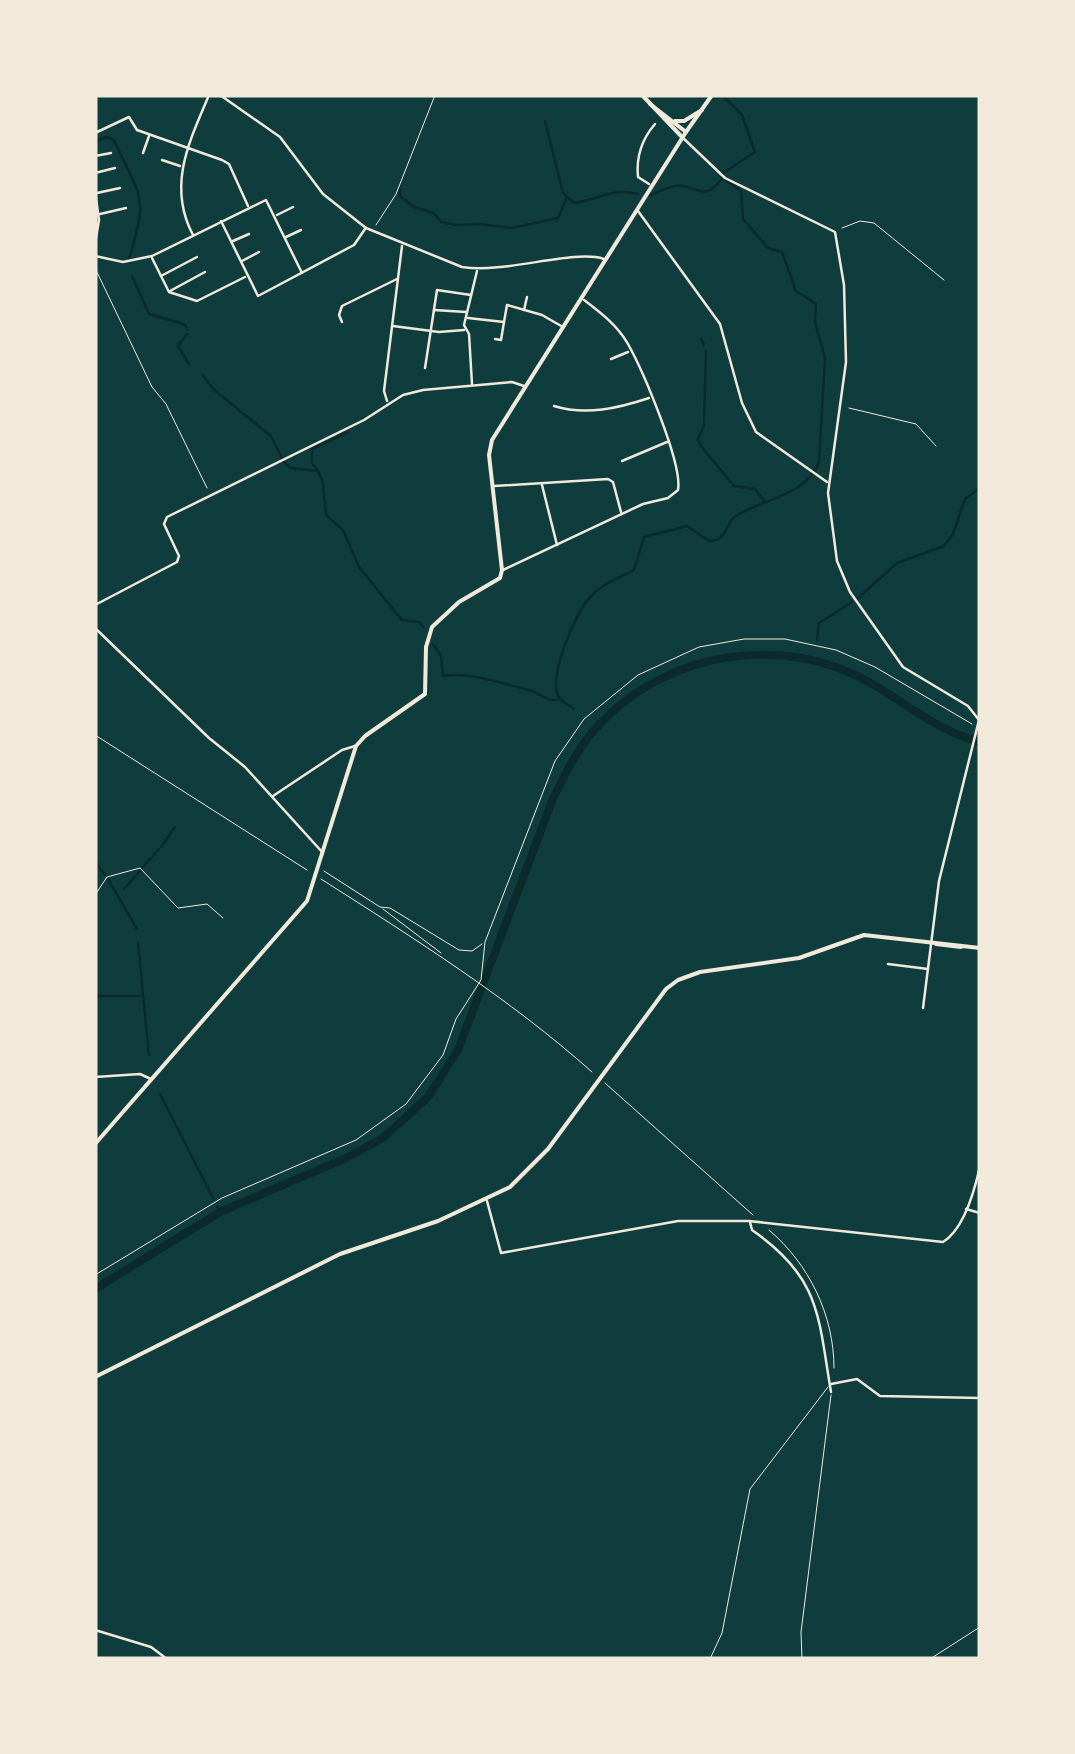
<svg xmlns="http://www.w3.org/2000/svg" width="1075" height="1754" font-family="Karla,sans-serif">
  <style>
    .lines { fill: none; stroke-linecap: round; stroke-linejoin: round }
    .stream { stroke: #0a2a2b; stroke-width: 2.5 }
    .river { stroke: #0a2a2b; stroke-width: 8 }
    .path { stroke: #f1e9da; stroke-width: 1 }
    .service { stroke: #f1e9da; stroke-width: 1 }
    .minor { stroke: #f1e9da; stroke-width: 2.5 }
    .tertiary { stroke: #f1e9da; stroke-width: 4 }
    .secondary { stroke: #f1e9da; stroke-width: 4 }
  </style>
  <rect width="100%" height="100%" fill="#0f3d3e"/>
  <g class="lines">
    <g class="stream">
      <polyline points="722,95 742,115 755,152 723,173"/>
      <path d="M 545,121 L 563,193 L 574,203 C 597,200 613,187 638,194"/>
      <path d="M 95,141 L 107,137 L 114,140 C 141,200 149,193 129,259"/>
      <polyline points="400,189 400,196 414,207 434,213 441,222 456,225 479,224 512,228 558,218 567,197"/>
      <path d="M 650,196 C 657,193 667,187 675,186 C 696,183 702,204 721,180"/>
      <polyline points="132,276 149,314 184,324 187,329"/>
      <polyline points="187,334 178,346 189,364"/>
      <polyline points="701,339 704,345"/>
      <polyline points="706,351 704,425 698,440 701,446 734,486 755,489 764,501"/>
      <polyline points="203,375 213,389 271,436 282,458"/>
      <polyline points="284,462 290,468 318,471 323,482 326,515 343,530 359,567 402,620 419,622 423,627"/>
      <polyline points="318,471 312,463 312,449 348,432"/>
      <polyline points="858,598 897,563 944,546 953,534 965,499 980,488"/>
      <polyline points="817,640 819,623 852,602"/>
      <path d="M 433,644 L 441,656 L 443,676 C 469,671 504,684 529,690 C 541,693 543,701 558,700"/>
      <path d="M 574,709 C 567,704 560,701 557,693 C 551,671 576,610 592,595 C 603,583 620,578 634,570 L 644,537 L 687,526 L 709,541 C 726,541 725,527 734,517 C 762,499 806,496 819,462 L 825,358 L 815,322 L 816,304 L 796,291 L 782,252 L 768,248 L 743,219 L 741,191 L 721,177"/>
      <polyline points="161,847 175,827"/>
      <polyline points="95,861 105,875"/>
      <polyline points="143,867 159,849"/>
      <polyline points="108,879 137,929"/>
      <polyline points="124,889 140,871"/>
      <polyline points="138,943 149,1055"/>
      <polyline points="95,996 143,996"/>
      <polyline points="160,1094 213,1198"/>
      <polyline points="217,1207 220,1212"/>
    </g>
    <path class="river" d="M 95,1289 L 220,1212 L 346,1158 L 383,1138 L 428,1097 L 458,1050 L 552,801 C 563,778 574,755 590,735 C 652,659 763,633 853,674 C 897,694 932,730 980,742"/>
    <g class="path">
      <polyline points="376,225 396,194 435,95"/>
      <polyline points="842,228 860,221 874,223 944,280"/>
      <polyline points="95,268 152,387 166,404 207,488"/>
      <polyline points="849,408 916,424 936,446"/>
      <polyline points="95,735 307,870"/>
      <polyline points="324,871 380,907 390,908 459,950 472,951 482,944"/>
      <path d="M 321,879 C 415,939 509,998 592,1072"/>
      <polyline points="95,895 107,877 140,868 178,908 207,904 223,918"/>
      <polyline points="383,909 441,953"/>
      <polyline points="605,1083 753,1215"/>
      <path d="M 769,1230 C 809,1264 834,1315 834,1368"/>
      <polyline points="95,1275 222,1198 356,1140 406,1104 443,1055 456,1019 481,980 485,942 555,761 584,719 638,675 699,647 744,639 785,639 836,650 875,667 972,724"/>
      <polyline points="930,1659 980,1627"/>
    </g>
    <g class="service">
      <polyline points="710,1659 722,1633 750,1489 828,1387"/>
      <polyline points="802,1659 801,1632 831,1395"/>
    </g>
    <g class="minor">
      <path d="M 220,95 L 280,137 L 323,194 L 366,228 L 462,267 C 505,274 573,249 604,259"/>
      <polyline points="95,133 129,117 137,130 222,160 229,164 248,206"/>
      <polyline points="682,137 725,178 835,232 844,285 846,362 828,493 837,561 850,592 903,667 968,706 979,720 939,881 923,1008"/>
      <polyline points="143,153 149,136"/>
      <polyline points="95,156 111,153"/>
      <polyline points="162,160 180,166"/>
      <polyline points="95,173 115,168"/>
      <path d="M 649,184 L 638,177 C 636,157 642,139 655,124"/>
      <polyline points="95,191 99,220 95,244"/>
      <polyline points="97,193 120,188"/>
      <polyline points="638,211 720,324 742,403 756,432 827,482"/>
      <polyline points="100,214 126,208"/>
      <polyline points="277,215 293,207"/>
      <polyline points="221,221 258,296 354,245 365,229"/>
      <path d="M 193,235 C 167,186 189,142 209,95"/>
      <polyline points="286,237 301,230"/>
      <polyline points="233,241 249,234"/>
      <polyline points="95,256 123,262 152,256 266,200 302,273"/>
      <polyline points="152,258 169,292 197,301 245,277"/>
      <polyline points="242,261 259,252"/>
      <polyline points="161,276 197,257"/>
      <polyline points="170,291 205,272"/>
      <polyline points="434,310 466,312"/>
      <polyline points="524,310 527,297"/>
      <polyline points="468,318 504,322 501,340 495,339"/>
      <polyline points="342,322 339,315 342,306 397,279"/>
      <polyline points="504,322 507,305 542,315 563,327"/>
      <polyline points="393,326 439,332 464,330"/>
      <polyline points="611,359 628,352"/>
      <polyline points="425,368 437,290 471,295"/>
      <polyline points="472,384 469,334 464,325 477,271"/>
      <polyline points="387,401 384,391 402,246"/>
      <path d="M 554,406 C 586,416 619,408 649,398"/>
      <polyline points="622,461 667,442"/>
      <polyline points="542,485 557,545"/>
      <polyline points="494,486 608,479 613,482 621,512"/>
      <path d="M 503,570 L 643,504 L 668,498 L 678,490 C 683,464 642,369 628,344 C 617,325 601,313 584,300"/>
      <polyline points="95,605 177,562 179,556 164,524 167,517 364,420 403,395 423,390 512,382 524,386"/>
      <polyline points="95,628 209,738 245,767 323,853"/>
      <polyline points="273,796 342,750 355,746"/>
      <polyline points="888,964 928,969"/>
      <polyline points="95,1077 140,1074 151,1079"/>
      <path d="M 487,1201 L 501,1253 L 678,1221 L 749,1221 L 943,1242 C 964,1229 975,1189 980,1166"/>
      <polyline points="966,1209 980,1213"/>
      <path d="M 750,1222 L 752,1230 C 821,1278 818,1316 831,1392"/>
      <polyline points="831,1384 857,1379 880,1396 980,1398"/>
      <polyline points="95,1630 151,1647 167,1659"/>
    </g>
    <polyline class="tertiary" points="686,132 712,95"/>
    <g class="secondary">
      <polyline points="642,95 682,137"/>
      <polyline points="675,121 684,121 702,110"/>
      <polyline points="936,944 961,947"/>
      <polyline points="95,1144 307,901 356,746 365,736 425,694 426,647 432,627 459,602 500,578 502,570 489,455 492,440 686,132 650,104"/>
      <polyline points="95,1377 340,1254 438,1221 510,1187 548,1149 666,989 678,980 700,972 799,958 864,935 980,948"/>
    </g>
  </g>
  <rect width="1075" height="1754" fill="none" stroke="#f1e9da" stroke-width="195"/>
</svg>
